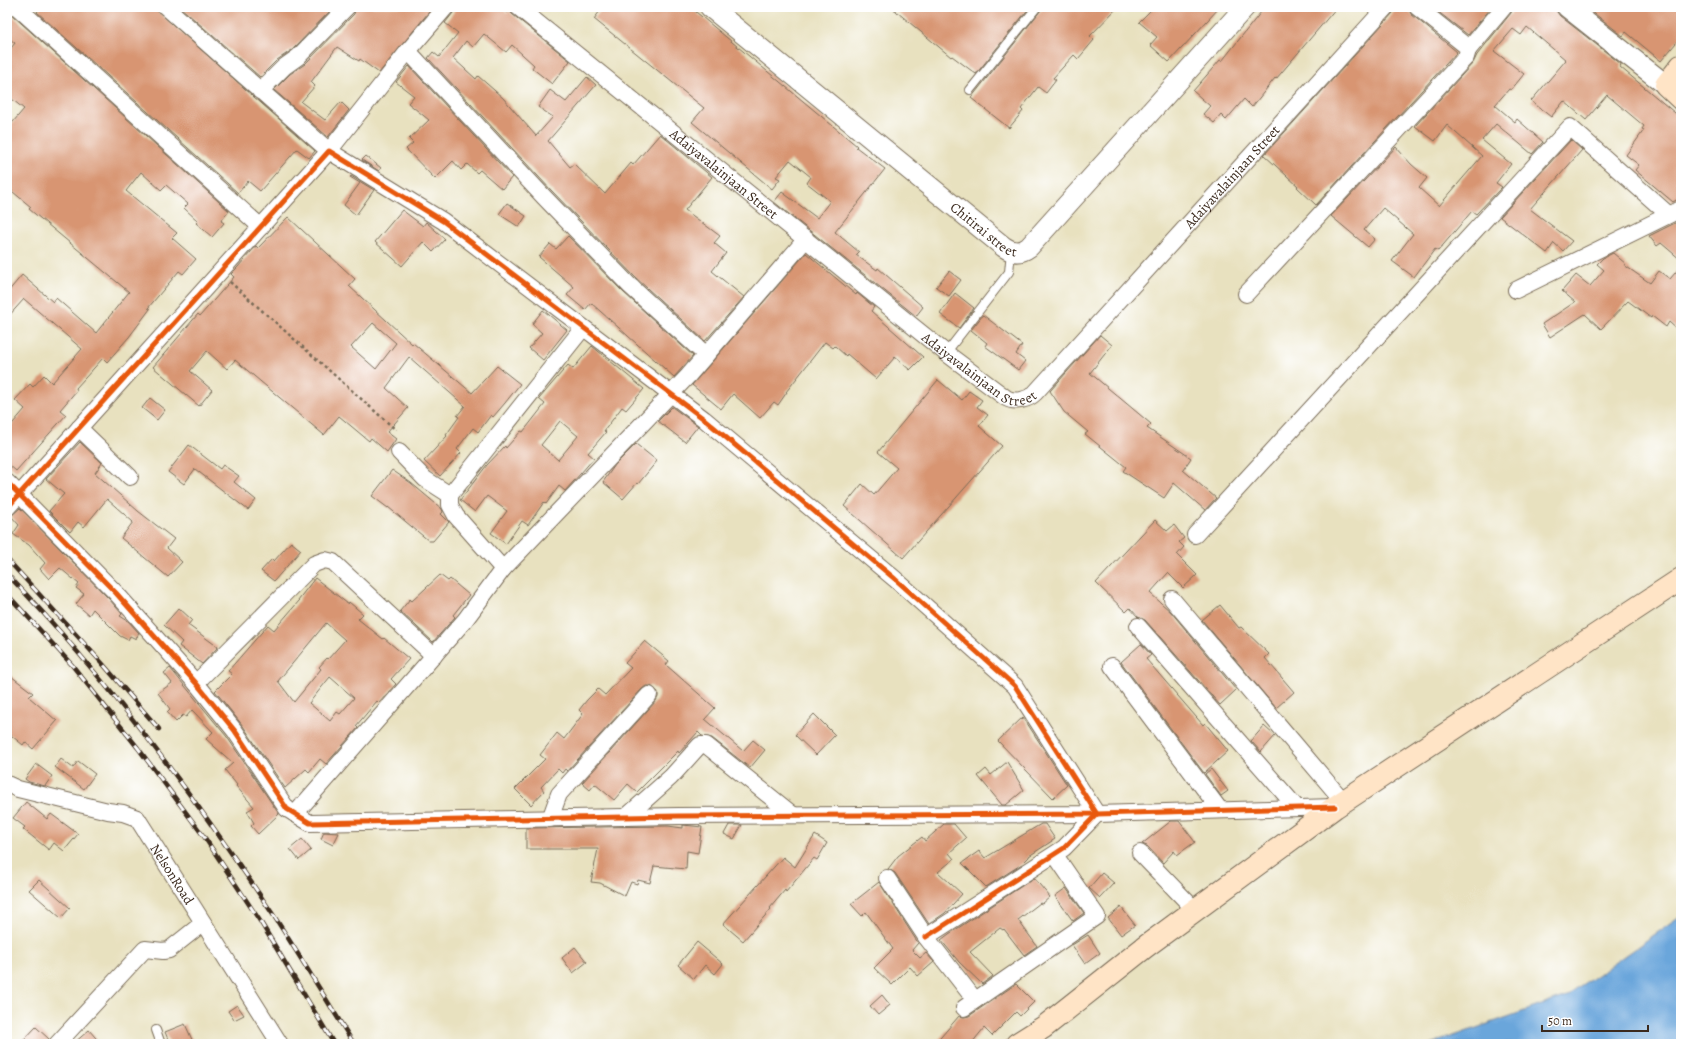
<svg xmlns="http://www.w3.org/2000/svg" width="1688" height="1051" font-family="Alegreya,serif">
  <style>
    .water { fill: #6aa6db; stroke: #52687c }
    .building { fill: #d89572; fill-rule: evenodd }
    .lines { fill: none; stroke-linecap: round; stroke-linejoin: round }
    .service-casing { stroke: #786a56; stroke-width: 10 }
    .minor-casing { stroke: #786a56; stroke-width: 18 }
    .tertiary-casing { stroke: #786a56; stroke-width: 22 }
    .secondary-casing { stroke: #786a56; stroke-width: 24 }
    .path { stroke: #786a56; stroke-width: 2.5; stroke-dasharray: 3 3; stroke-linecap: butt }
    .service { stroke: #fff; stroke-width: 8 }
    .minor { stroke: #fff; stroke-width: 16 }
    .tertiary { stroke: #fff; stroke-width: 20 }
    .secondary { stroke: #ffe4c6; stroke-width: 22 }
    .rail-casing { stroke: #3b2a1e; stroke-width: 4.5 }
    .rail { stroke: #fff; stroke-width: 3; stroke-dasharray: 9; stroke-linecap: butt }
    .cycleway-casing { stroke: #fff; stroke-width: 8 }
    .cycleway { stroke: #e8590c; stroke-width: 5 }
    .labels { text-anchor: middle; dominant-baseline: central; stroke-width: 4; stroke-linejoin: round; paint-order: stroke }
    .street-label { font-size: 14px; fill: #3b2a1e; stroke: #fff }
  </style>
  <rect width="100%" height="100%" fill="#fff"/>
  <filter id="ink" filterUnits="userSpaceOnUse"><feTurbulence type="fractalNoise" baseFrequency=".025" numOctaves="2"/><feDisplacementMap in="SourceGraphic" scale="8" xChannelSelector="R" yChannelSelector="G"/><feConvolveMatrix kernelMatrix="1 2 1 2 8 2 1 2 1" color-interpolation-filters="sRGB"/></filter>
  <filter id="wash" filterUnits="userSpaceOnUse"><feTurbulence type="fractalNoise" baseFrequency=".012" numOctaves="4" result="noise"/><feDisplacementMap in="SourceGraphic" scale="16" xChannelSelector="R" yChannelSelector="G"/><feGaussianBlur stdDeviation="0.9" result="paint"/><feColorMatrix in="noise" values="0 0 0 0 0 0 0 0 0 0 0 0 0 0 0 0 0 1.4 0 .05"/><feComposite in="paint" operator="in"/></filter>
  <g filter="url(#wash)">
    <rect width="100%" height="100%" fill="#e8e1bf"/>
    <polygon class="water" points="1681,916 1681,1044 1431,1044 1567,996"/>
    <g id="blocks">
      <g class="building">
        <polygon points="41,7 153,7 315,151 309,158 297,149 260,191 248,181 238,193 37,12"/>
        <polygon points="180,7 334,7 292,50 277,60 260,77"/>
        <polygon points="356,7 433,7 379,73 360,59 359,61 337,47 311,82 315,86 301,102 325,120 341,102 349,110 328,137 274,90 290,74 305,64 354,14"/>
        <polygon points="455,7 500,7 507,13 509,10 512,14 570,61 552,84 532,68 534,65 512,45 506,52 484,34 473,47 466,41 453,58 476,79 478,76 503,98 536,136 553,117 538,107 550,90 566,102 587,77 596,85 548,141 570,167 574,164 605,194 631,163 633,165 660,134 712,177 685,210 720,236 714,243 726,253 712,271 744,297 705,341 636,278 551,190 428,58 433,52 439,57 458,33 445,23 453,13"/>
        <polygon points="603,7 690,7 857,146 856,147 885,169 835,232 859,252 856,255 877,270 878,268 923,307 916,316 774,202 782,192 817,218 830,201 807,183 811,177 790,160 776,177 780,179 772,189 692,122 704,108 594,19"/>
        <polygon points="891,7 1030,7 976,74 952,56 951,57"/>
        <polygon points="1042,7 1118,7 1090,36 1094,40 1078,59 1074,55 1053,78 1056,80 1046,93 1038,87 1021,109 1023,111 1009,128 971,98 1041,10"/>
        <polygon points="1154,7 1220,7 1169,62 1150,45 1157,37 1139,22"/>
        <polygon points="1265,7 1337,7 1276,79 1275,78 1252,107 1244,99 1226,120 1221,115 1214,123 1203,114 1210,106 1193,91 1220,60 1222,61"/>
        <polygon points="1395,7 1408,7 1411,14 1457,52 1316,205 1297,187 1298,186 1264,155 1393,13"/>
        <polygon points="1432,7 1492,7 1468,35"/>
        <polygon points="1513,7 1556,7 1557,12 1560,16 1621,64 1620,67 1681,118 1681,197 1673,202 1635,170 1639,165 1626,155 1644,130 1642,129 1644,126 1607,95 1586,120 1564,101 1551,117 1531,101 1566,60 1527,27 1521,35 1513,29 1494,51 1524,74 1511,90 1509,89 1495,105 1515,122 1517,119 1543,142 1532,154 1496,124 1482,140 1511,164 1496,183 1502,187 1476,214 1472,211 1438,251 1435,249 1414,277 1392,261 1413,234 1383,208 1364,230 1375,239 1368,247 1331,216 1396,147 1411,164 1427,178 1419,188 1439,206 1463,178 1482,156 1447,125 1435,141 1415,126 1473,63 1477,55 1511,13"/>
        <polygon points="1586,7 1681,7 1681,37 1661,61 1626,32 1623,36"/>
        <polygon points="7,8 11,14 229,211 221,221 224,223 212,237 196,223 198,221 184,208 188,204 166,185 161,190 141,172 126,191 177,233 172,238 196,259 183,274 179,271 148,308 150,309 129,337 107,362 103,358 76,388 77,390 60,410 66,415 16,471 7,463 7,430 25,409 15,400 30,384 33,387 44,375 52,383 82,349 24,299 7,318 7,293 22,275 53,302 56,298 96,333 129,292 29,209 31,207 7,187 7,129 24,109 7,95 7,53 15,43 7,37"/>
        <polygon points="409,66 512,177 502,189 480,170 477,173 467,164 461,170 453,161 435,179 406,149 413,143 409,139 429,120 408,103 414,96 396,82"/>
        <polygon points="1571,140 1582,150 1530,209 1572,241 1563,251 1554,243 1547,253 1500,217"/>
        <polygon points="366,156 381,168 379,171 362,160"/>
        <polygon points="351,176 374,190 356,215 344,205 360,183 350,177"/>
        <polygon points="507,203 526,216 519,227 499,214"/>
        <polygon points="402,210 423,226 426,222 445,239 433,252 423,242 402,266 375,242"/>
        <path d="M 288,217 L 355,279 L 349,286 L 412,344 L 413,343 L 472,393 L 497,366 L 520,384 L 505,403 L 493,417 L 491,415 L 478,432 L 473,428 L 457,449 L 461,453 L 440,476 L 424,461 L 447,436 L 446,435 L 459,417 L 457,416 L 465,406 L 409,357 L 386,388 L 408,408 L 387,432 L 396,439 L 387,452 L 371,438 L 369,441 L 339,416 L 324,435 L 235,360 L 227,369 L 207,351 L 190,371 L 212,390 L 199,406 L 153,367 L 198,314 L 200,316 L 234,277 L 231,274 L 238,267 L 256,246 L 258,248 ZM 373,323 L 396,343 L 376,369 L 351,347 Z"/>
        <polygon points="1681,220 1681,260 1661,243 1657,246 1649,236"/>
        <polygon points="568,236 623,292 693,356 674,377 591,303 585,310 567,295 574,287 539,257 550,244 556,249"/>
        <polygon points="806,253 856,295 857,293 874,307 871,311 923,357 910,370 895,357 876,379 847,354 846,356 835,346 833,348 825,342 786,392 787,392 778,405 774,402 760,418 733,394 721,409 692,385"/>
        <polygon points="1613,253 1626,264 1624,265 1650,283 1659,271 1670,279 1681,266 1681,333 1669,322 1666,327 1652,316 1651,318 1628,301 1601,329 1585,314 1550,337 1542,324 1575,302 1562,291 1576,275 1590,286 1604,270 1597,264 1603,258"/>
        <polygon points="949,271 961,280 949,296 936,287"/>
        <polygon points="955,293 974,308 959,328 940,314"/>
        <polygon points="543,310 567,330 543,360 529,348 542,333 532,324"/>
        <polygon points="983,315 1022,345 1016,354 1025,361 1018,370 985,346 987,343 971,330"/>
        <polygon points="1100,335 1112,345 1090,373 1151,424 1147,428 1191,458 1183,470 1216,498 1205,510 1174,483 1164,498 1123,471 1126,467 1085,434 1088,432 1064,412 1050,391"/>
        <path d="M 592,346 L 644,389 L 626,410 L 622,407 L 604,431 L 606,432 L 588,453 L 594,458 L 574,481 L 565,491 L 559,486 L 546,504 L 544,502 L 528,525 L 522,521 L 506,544 L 491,533 L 507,511 L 487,496 L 475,512 L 460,500 L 487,465 L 505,446 L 506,448 L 521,431 L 523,432 L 545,404 L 539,399 L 568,365 L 573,369 ZM 560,421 L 578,436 L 558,460 L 541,445 Z"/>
        <polygon points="938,380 962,400 969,391 982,400 977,407 988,415 979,426 1002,446 903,558 844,506 862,484 874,495 897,468 878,452"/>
        <polygon points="150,398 165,410 157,420 142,408"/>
        <polygon points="672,407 698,426 685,442 658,421"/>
        <polygon points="80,442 102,463 95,473 138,511 174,539 167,548 182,562 168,577 121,538 133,522 107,499 84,527 78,522 70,532 49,511 64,494 46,479"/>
        <polygon points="636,444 657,461 638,484 637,483 623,499 603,482 615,465"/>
        <polygon points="189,445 220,469 223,465 239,476 234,482 256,500 248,510 195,469 184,484 168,472"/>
        <polygon points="392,470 411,483 442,509 443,512 441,514 449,522 433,541 429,541 388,507 388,508 372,496"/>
        <polygon points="20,508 109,599 122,614 120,616 128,621 139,633 136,639 130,636 128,640 120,636 93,609 89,615 76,604 84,594 76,588 79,584 60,568 49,579 40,569 45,563 29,545 13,534 19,525 11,516"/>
        <polygon points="1155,520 1167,531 1174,525 1184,538 1179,542 1184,547 1177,555 1197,575 1183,588 1168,573 1150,593 1171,612 1236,690 1220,705 1145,620 1138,617 1130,608 1126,612 1096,583"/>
        <polygon points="291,542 301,550 274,581 261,571 272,559 274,561"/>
        <polygon points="440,575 448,581 450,579 469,595 453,615 455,617 433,642 400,611 410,599 412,601"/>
        <path d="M 315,578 L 348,604 L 349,602 L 363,614 L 358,619 L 383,639 L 384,638 L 409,659 L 391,679 L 396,684 L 379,703 L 377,701 L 356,726 L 358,728 L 326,764 L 320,759 L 309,772 L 306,769 L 285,788 L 243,726 L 215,691 L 232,674 L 228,671 L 268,625 L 274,630 L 299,601 L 298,600 ZM 326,623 L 345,640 L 328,659 L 327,658 L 319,667 L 321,669 L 294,702 L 278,681 ZM 330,677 L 354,698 L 340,714 L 337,712 L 330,721 L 309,703 Z"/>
        <polygon points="1220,605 1239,628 1241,627 1269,654 1265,658 1294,692 1276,708 1202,620"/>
        <polygon points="179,608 192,620 188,625 218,647 202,664 179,646 182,642 164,625"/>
        <polygon points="645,641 669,661 666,665 715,708 705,719 743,751 753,740 765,750 750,768 712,738 702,736 698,732 679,753 678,751 637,792 628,784 614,800 595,784 590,790 582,783 656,701 658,697 658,692 651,686 646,686 642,689 567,771 565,769 562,773 558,769 541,787 544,791 531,805 515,789 545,759 540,755 557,733 564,739 583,714 579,710 587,700 598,689 605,695 631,668 625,663"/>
        <polygon points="1141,644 1151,655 1146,659 1203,725 1205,723 1228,751 1204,773 1121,662"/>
        <polygon points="170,668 227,737 279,814 258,834 251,826 254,823 247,811 254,807 236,786 237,785 225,770 233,763 206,739 213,732 192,710 186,717 183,715 176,722 167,712 170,709 158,693 172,683 164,673"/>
        <polygon points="7,673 33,693 29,697 57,721 33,749 25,742 23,745 7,732"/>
        <polygon points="814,714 835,735 816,755 795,735"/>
        <polygon points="1023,717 1067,785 1053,798 998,741"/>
        <polygon points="1264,726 1275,736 1261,752 1251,741"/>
        <polygon points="61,759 73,768 78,761 95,774 84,789 55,767"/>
        <polygon points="1007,762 1024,790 1006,805 1002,805 978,776 986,769 991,775"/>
        <polygon points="36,764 52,776 45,786 29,782 25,779"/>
        <polygon points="1211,769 1228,791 1221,796 1205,774"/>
        <polygon points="26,802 47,819 51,814 78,834 64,851 54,843 49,850 23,829 25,827 13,818"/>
        <polygon points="1171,821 1179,821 1195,842 1177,855 1174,851 1163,863 1147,846 1142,844"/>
        <polygon points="944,824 954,824 966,838 949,853 954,859 938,872 962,894 945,913 929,924 895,873 888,869 898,856 922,837 925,841"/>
        <polygon points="1041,824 1045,824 1055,839 1029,856 1029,857 1022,864 986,887 962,863 979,851 985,858"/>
        <polygon points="683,825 702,827 698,853 687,851 686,869 654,866 650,883 638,880 637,884 631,882 625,896 600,883 591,882 598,849 526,849 526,828 668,826 683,828"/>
        <polygon points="729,825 742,825 734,839 724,834"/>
        <polygon points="324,832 339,833 333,845 321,839"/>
        <polygon points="815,835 827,843 817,860 814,858 786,892 785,890 770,908 771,909 743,941 723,924 783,857 795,867"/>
        <polygon points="302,839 311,850 299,860 290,849"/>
        <polygon points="1102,873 1114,883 1100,898 1089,888"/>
        <polygon points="1034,878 1050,897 1042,904 1040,903 1018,920 1037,946 1024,955 1004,929 1003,930 1000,928 970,952 993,976 982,984 959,962 941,940 949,934"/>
        <polygon points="39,880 70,908 61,918 29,890"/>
        <polygon points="879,882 918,943 912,950 920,958 926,953 934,962 918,976 910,967 892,985 874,968 893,949 866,912 862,916 851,904"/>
        <polygon points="1066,888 1084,913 1073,921 1055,896"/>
        <polygon points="1121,907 1135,925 1121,935 1108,918"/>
        <polygon points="1088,935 1100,953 1085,964 1072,945"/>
        <polygon points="697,942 723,964 715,974 705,965 694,979 678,965"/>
        <polygon points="575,947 587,962 573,973 562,958"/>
        <polygon points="1016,984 1034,1002 1020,1016 1016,1012 992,1036 984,1028 971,1044 935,1044 959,1016 964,1017 969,1016"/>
        <polygon points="882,995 890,1005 878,1015 870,1006"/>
        <polygon points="237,1005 244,1015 234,1020 228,1011"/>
        <polygon points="185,1024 194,1044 170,1044 165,1032"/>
        <polygon points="36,1027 49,1039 48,1044 20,1044"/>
        <polygon points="89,1030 101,1044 73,1044"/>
      </g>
    </g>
  </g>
  <g filter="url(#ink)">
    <use href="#blocks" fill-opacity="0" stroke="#786a56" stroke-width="1"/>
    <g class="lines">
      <defs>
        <g id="service">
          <polyline points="970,90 1037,7"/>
          <polyline points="946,353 1009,272 1011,251"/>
          <polyline points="156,1030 161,1044"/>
        </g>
        <g id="minor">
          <polyline points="17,7 261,227"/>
          <polyline points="166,7 329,151 408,51 446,7"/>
          <path id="s1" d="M 518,7 L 946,353 L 1006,398 C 1015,403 1028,400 1035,393 L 1386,7"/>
          <polyline points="1468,50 1504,7"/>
          <polyline points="408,51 544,197 629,285 706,355"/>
          <polyline points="260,91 284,67 298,57 347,7"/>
          <polyline points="1516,290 1681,209"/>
          <polyline points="1246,294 1466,57 1468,50 1466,46 1417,7"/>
          <polyline points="79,428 130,477"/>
          <polyline points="399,452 425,479 450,495"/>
          <polyline points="7,482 116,593 196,683 235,731 287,809 310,823 678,816 1097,814 1335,807"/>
          <polyline points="7,508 329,151 443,221 704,419 895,579 1015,686 1097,814 1064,848 926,937"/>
          <polyline points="1195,535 1570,127 1668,214"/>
          <polyline points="503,569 688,376 806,239"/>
          <polyline points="1172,599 1344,802"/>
          <polyline points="1138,626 1297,808"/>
          <polyline points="1112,666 1220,810"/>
          <polyline points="196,683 314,564 325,560 333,562 434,656"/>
          <path id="s2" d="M 7,784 L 18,789 L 108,811 L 123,813 L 137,818 L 280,1044"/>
          <polyline points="295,814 465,620 503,569 456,516 450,505 450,495 583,328"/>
          <polyline points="626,817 671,777 700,745 706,745 793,815"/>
          <polyline points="550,819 559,794 649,695"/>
          <polyline points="1140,853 1195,910"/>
          <polyline points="887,878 926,937 975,1000"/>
          <polyline points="964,1008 1097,916 1055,855"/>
          <polyline points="57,1044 145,949 163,951 169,950 203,923"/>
        </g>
        <g id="tertiary">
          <path id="s3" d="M 710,7 L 1004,247 C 1013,253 1021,253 1029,247 L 1245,7"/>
          <polyline points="1567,7 1666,85"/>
        </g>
        <g id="secondary">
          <polyline points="1681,66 1666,85 1681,99"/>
          <polyline points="1017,1044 1044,1027 1145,947 1335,807 1681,579"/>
        </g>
      </defs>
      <use href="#service" class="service-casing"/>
      <use href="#minor" class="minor-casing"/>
      <use href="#tertiary" class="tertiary-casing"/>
      <use href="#secondary" class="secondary-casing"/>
      <polyline class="path" points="230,282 396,430"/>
      <use href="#service" class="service"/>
      <use href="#minor" class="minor"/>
      <use href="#tertiary" class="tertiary"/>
      <use href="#secondary" class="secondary"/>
      <defs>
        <g id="rail">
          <polyline points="7,559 102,663 159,729"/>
          <path d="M 7,574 C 107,678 194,796 274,916 C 301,958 327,1001 354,1044"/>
          <polyline points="7,594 72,665 138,748 205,838 260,921 334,1044"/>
        </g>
      </defs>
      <use href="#rail" class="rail-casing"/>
      <use href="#rail" class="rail"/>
      <defs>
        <g id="cycleway">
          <polyline points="7,482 116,593 196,683 235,731 287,809 310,823 678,816 1097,814 1335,807"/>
          <polyline points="7,508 329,151 443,221 704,419 895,579 1015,686 1097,814 1064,848 926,937"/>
        </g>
      </defs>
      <use href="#cycleway" class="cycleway-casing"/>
      <use href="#cycleway" class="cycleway"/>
    </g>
  </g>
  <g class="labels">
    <g class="street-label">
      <text stroke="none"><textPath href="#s1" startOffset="265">Adaiyavalainjaan Street</textPath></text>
      <text stroke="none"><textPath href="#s1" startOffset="949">Adaiyavalainjaan Street</textPath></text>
      <text stroke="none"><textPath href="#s3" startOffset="353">Chitirai street</textPath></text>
      <text stroke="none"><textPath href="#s1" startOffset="589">Adaiyavalainjaan Street</textPath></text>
      <text stroke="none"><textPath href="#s2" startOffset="201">NelsonRoad</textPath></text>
    </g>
  </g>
  <rect width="1688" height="1051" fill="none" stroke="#fff" stroke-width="24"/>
  <path d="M1542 1025v6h106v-6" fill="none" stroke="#3b2a1e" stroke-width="2"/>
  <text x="1548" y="1025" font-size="12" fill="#3b2a1e" stroke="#ffffff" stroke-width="3" paint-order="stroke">50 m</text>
</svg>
